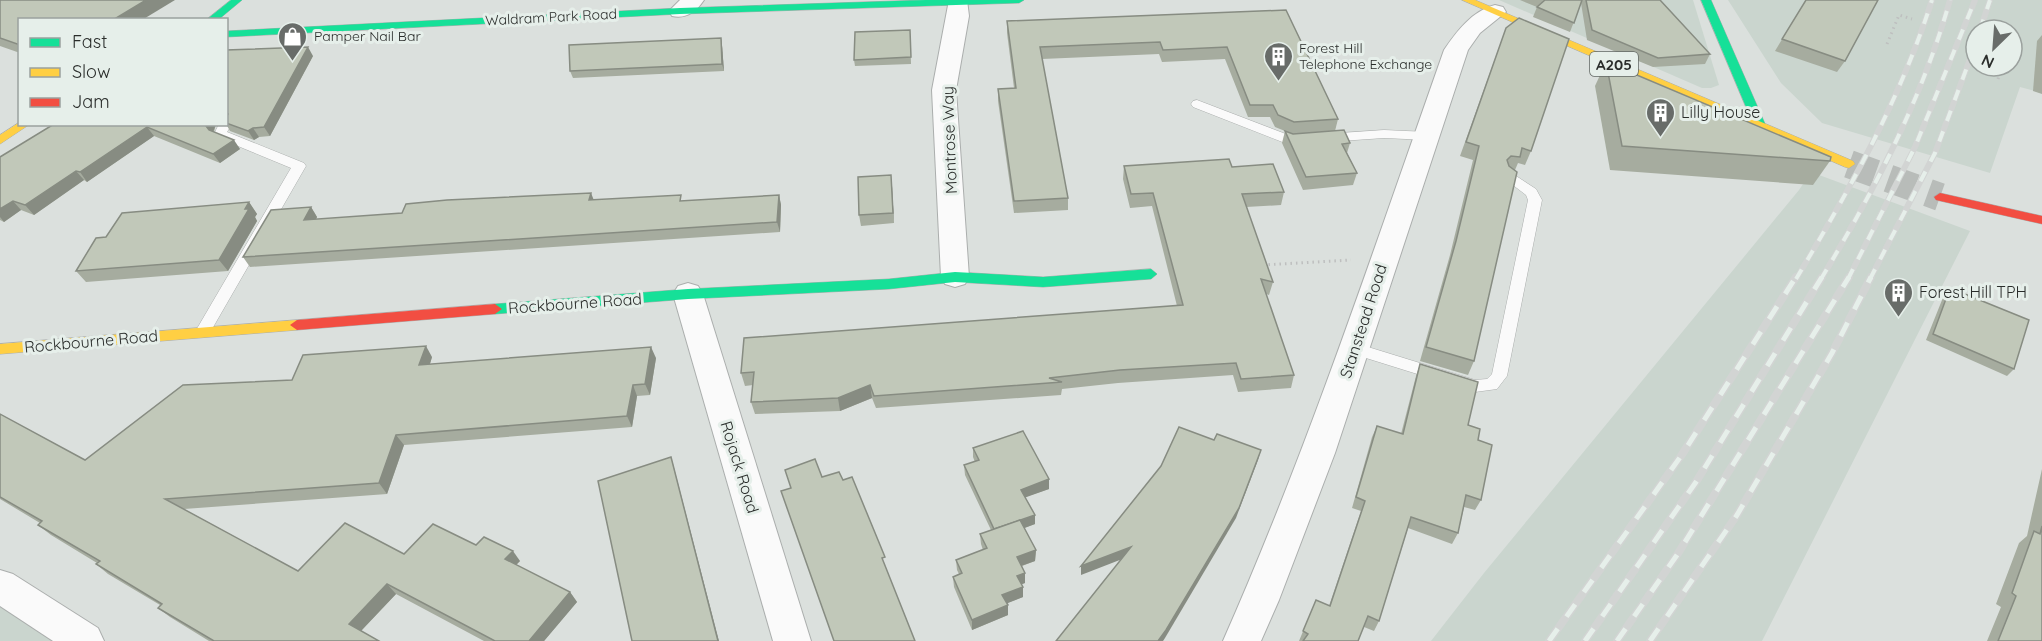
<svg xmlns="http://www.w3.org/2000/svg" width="2042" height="641" font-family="Quicksand,sans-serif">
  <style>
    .built { fill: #cad5ce; fill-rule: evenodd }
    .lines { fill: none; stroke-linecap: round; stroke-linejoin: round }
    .highway-tunnel { stroke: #b8bcb9; stroke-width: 28; stroke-dasharray: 28 14; stroke-linecap: butt }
    .lane-casing { stroke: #abaead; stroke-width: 1 }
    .street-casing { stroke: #abaead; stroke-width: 2 }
    .fast-casing { stroke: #abaead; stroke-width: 1 }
    .slow-casing { stroke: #abaead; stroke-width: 1 }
    .jam-casing { stroke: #abaead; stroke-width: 1 }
    .path { stroke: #bebfbf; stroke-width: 3; stroke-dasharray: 1.5 4; stroke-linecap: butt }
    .lane { fill: #fafafa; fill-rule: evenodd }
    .street { fill: #fafafa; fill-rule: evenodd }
    .fast { fill: #16e098; fill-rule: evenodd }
    .slow { fill: #ffcf43; fill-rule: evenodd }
    .jam { fill: #f24e42; fill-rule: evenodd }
    .rail-far1-casing { stroke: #d2d4d3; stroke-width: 6 }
    .rail-casing { stroke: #d2d4d3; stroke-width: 8 }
    .rail-far1 { stroke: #e6efea; stroke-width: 4; stroke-dasharray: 11; stroke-linecap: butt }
    .rail { stroke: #e6efea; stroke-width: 5; stroke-dasharray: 15; stroke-linecap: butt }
    .wall { fill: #a6ac9f }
    .shaded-wall { fill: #878c82 }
    .building { fill: #c1c8b9; stroke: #878c82; stroke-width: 1.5 }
    .labels { text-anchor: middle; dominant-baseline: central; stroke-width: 6; stroke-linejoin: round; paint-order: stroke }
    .far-street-label { font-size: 14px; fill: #2a2d2b; stroke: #e6efea }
    .far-poi-label { font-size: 14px; fill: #2a2d2b; stroke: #e6efea; text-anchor: start }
    .shield { fill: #e6efea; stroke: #626764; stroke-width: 1.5 }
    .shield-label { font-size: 15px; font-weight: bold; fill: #2a2d2b }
    .poi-label { font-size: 16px; fill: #2a2d2b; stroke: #e6efea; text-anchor: start }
    .street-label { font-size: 16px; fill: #2a2d2b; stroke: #e6efea }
  </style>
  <rect width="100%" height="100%" fill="#dbe0dd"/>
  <g class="built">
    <polygon points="1499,0 1693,0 1719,85 1711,88 1702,88"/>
    <path d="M 1728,0 L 2042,0 L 2042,93 L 2020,87 L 1990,173 L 1822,123 L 1781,83 ZM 1976,30 L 2012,30 L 2012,66 L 1976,66 Z"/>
    <polygon points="1811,172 1970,231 1762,641 1431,641 1484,573 1799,190"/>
    <polygon points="0,586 85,641 0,641"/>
  </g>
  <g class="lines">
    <polyline class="highway-tunnel" points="1849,164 1940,197"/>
    <defs>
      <g id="lane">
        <polygon points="1197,100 1291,136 1302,135 1308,139 1302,143 1285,143 1193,107 1191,104 1193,101"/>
        <polygon points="226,120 232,124 227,132 304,163 306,166 208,336 198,336 195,332 291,168 216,137 214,134 219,124 226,124"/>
        <polygon points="1384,130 1428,132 1434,136 1428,140 1384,138 1326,142 1320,138 1326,134"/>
        <polygon points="1510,172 1536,189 1542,200 1507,376 1497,389 1475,392 1350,353 1347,349 1350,345 1355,343 1475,380 1487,379 1492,374 1528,200 1526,195 1505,179 1503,176 1505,173"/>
      </g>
      <g id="street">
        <path d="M 680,0 L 704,0 C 696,12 686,19 672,16 L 669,11 Z"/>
        <polygon points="949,0 967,0 969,16 956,90 969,277 965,284 955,287 945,284 941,277 932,90"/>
        <path d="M 1495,5 L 1503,7 L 1506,12 L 1480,33 L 1468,50 L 1335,453 L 1279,600 L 1261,641 L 1223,641 C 1308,449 1374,248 1444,50 C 1457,31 1472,11 1495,5 Z"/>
        <polygon points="688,283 698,286 703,294 811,641 773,641 673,294 678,286"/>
        <polygon points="0,570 13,574 98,628 104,641 53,641 0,606"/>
      </g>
      <g id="fast">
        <polygon points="231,0 242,0 218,20 206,20"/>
        <polygon points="926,0 1024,0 1019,3 680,14 226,37 226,31 680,8"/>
        <polygon points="1701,0 1711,0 1766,126 1764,129 1760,130 1754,126"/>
        <polygon points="1151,269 1157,274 1151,279 1043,287 955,282 889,289 688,299 495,314 488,309 495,304 688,289 889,279 955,272 1043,277"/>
      </g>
      <g id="slow">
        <polygon points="1462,0 1475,0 1853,161 1855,164 1849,168 1845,167"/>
        <polygon points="20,122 20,124 30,124 0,144 0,135"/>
        <polygon points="297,320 304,325 297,330 0,354 0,344"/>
      </g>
      <g id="jam">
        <polygon points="1940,193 2042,216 2042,224 1936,200 1934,197"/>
        <polygon points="495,304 502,309 495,314 297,330 290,325 297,320"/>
      </g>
    </defs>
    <use href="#lane" class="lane-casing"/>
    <use href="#street" class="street-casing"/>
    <use href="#fast" class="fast-casing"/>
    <use href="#slow" class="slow-casing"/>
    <use href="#jam" class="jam-casing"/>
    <g class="path">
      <polyline points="1887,44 1899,15 1912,19"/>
      <polyline points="1998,79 2002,66"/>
      <polyline points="1263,265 1351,260"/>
    </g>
    <use href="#lane" class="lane"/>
    <use href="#street" class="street"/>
    <use href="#fast" class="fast"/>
    <use href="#slow" class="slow"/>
    <use href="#jam" class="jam"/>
    <defs>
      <g id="rail-far1">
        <polyline points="1980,30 1990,0"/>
        <path d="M 1796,279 C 1850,189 1900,100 1932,0"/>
        <path d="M 1821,279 C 1874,191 1922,99 1950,0"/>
        <polyline points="1848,279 1915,147 1975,0"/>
        <polyline points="1870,279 1935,153 1976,43"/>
      </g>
      <g id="rail">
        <polyline points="1549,641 1681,456 1796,277"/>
        <polyline points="1585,641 1696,482 1822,277"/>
        <polyline points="1617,641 1677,555 1849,277"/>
        <polyline points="1650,641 1737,515 1832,353 1871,277"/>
      </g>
    </defs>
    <use href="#rail-far1" class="rail-far1-casing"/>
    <use href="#rail" class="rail-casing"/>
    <use href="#rail-far1" class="rail-far1"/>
    <use href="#rail" class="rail"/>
  </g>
  <g class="wall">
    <polygon points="0,0 20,20 20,53 0,46"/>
    <polygon points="1520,0 1660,0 1710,54 1705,64 1653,67 1587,40 1581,3 1570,32 1533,17 1537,7"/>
    <polygon points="1806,0 1845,61 1837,72 1775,51"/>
    <polygon points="1286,10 1338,119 1335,131 1350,143 1347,153 1357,173 1353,185 1303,190 1282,143 1285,131 1275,127 1270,117 1248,117 1225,59 1162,62 1159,54 1042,59 1068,198 1068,210 1014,213 998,101 998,89 1014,88 1007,33 1007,21"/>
    <polygon points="1506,28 1531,151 1525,165 1518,163 1515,170 1474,361 1468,375 1420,361 1450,255 1473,160 1460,156"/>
    <polygon points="910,30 911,64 855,66 854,60"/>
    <polygon points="2042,35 2042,94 2033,91 2037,41"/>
    <polygon points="721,38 722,45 724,71 573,78 570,71"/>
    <polygon points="226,50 313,56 270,136 259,137 254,140 230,131 226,124"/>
    <polygon points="1606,62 1830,161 1813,185 1610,170 1595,86"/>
    <polygon points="54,124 216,124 214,132 240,149 220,163 154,136 87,182 84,180 34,215 21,210 4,222 0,220 0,157"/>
    <polygon points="1124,166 1232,167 1284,192 1281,205 1246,207 1273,282 1269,295 1266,294 1294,375 1291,388 1238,392 1233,375 1118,383 1062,389 1061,395 876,408 872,398 840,411 755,414 751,402 753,385 745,386 741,373 1177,306 1152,206 1130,208 1123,179"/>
    <polygon points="892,186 894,223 861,226 859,215"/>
    <polygon points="779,195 781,205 780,232 250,267 243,257 311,207 317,217 316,220 594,200 682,201"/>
    <polygon points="249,202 257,214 255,217 257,221 228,271 86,282 76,271 106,237"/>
    <polygon points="1950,288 2014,369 2007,376 1926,340 1944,295"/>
    <polygon points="432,357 430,364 656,358 650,395 637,396 632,427 404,445 387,494 184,509 298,571 404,554 476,545 520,561 516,565 570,592 577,602 544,641 484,641 396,594 361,631 379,641 209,641 170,617 158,608 160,605 108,574 96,564 97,563 51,535 38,525 40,523 0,499 0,414 85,460 292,380"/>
    <polygon points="1420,364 1468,425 1478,440 1481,500 1475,510 1464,507 1458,533 1452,544 1408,528 1379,621 1374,631 1364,627 1358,641 1299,641 1316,600 1329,606 1361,511 1352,508 1372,437 1377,426 1401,434 1416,376"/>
    <polygon points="973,448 1049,479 1049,489 1025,497 1035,515 1035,524 1024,528 1036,550 1035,561 1022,566 1025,573 1025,583 1021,584 1023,587 1023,597 1007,603 1008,615 972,630 954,587 953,577 959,574 957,570 956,560 983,550 981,544 980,534 991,530 965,475 964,465 975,462 973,457"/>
    <polygon points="2042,469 2042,641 1987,641 2001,607 1996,604 2019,543 2027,536"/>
  </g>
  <g class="shaded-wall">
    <polygon points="146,0 175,0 142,20 113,20"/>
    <polygon points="721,38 722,45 724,71 722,64"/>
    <polygon points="308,47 313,56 270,136 264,127"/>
    <polygon points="206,124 216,124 212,135 206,126"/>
    <polygon points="147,127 154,136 87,182 80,172"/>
    <polygon points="253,128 259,137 254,140 248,131"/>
    <polygon points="234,140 240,149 220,163 213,154"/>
    <polygon points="76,171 84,180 34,215 25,205"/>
    <polygon points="891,175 892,186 894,223 893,213"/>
    <polygon points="591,193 595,203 589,200"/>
    <polygon points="779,195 781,205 780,232 777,222"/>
    <polygon points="13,201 21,210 4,222 0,217 0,209"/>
    <polygon points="249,202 257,214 255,217 257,221 228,271 219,260"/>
    <polygon points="311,207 317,217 310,230 304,220"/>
    <polygon points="426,346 432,357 426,376 419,365"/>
    <polygon points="651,347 656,358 650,395 645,384"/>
    <polygon points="633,385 637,396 632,427 627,416"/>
    <polygon points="870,385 872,398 840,411 838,398"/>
    <polygon points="396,435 404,445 387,494 379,483"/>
    <polygon points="1261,450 1258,460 1236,518 1165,638 1163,641 1158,641"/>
    <polygon points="671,457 673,464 719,641 718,641"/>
    <polygon points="1049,479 1049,489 1021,499 1021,490"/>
    <polygon points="1035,515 1035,524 995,539 995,530"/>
    <polygon points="1131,547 1130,556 1081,575 1081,566"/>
    <polygon points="1036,550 1035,561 1018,567 1017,557"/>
    <polygon points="513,551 520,561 512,569 505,559"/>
    <polygon points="1025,573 1025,583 1017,586 1017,576"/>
    <polygon points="387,584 396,594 359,633 349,624"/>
    <polygon points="1023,587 1023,597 1003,605 1002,595"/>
    <polygon points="570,592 577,602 544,641 529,641"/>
    <polygon points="1008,605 1008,615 972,630 972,620"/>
  </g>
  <g class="building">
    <polygon points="0,0 146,0 113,20 20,20 20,45 0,38"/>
    <polygon points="1545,0 1582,0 1574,23 1537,7"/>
    <polygon points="1586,0 1660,0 1710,54 1658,58 1592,30"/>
    <polygon points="1806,0 1878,0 1845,61 1782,39"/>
    <polygon points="1286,10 1338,119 1294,122 1278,115 1273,105 1250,105 1227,47 1163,50 1160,42 1040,47 1068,198 1014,201 998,89 1016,88 1007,21"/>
    <polygon points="1519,18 1569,39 1531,151 1522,148 1520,157 1511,156 1507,160 1509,166 1517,172 1474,361 1426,347 1456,241 1479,146 1466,142 1506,28"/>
    <polygon points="910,30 911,57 854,60 855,32"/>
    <polygon points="721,38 722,64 570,71 569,45"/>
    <polygon points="308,47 264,127 253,128 248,131 226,123 226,117 228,114 226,113 226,50"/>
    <polygon points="1606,62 1831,157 1830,161 1622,146"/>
    <polygon points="54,124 206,124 206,126 209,130 234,140 213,154 147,127 80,172 76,171 25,205 13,201 0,209 0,157"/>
    <polygon points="1344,130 1350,143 1342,144 1357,173 1306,177 1285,131 1293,134"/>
    <polygon points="1229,159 1232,167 1273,164 1284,192 1242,194 1273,282 1261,279 1294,375 1241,379 1236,363 1120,370 1049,378 1062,382 874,396 870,385 838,398 751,402 754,372 741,373 744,338 1183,305 1153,193 1131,194 1124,166"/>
    <polygon points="891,175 893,213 859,215 858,177"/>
    <polygon points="591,193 589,200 681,195 680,201 779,195 777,222 243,257 271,210 311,207 304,220 402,213 406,204 447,200"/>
    <polygon points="249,202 245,209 249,209 219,260 76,271 96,238 106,237 122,213"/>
    <polygon points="1950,288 2029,320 2014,369 1933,334"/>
    <polygon points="426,346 419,365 651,347 645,384 633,385 627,416 396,435 379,483 165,499 298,571 345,523 404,554 433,524 476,545 484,537 513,551 505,559 570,592 529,641 495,641 387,584 349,624 379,641 214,641 158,608 162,604 96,564 100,561 38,525 42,521 0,497 0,414 85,460 183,385 292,380 303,355"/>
    <polygon points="1420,364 1478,382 1468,425 1480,429 1478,440 1492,445 1481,500 1466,495 1458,533 1411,517 1379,621 1368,616 1358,641 1303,641 1308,634 1303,631 1316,600 1330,606 1365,501 1356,497 1377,426 1403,434"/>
    <polygon points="1179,427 1214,440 1217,434 1261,450 1239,508 1166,630 1158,641 1056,641 1131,547 1081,566 1161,466"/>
    <polygon points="1023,431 1049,479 1021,490 1035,515 994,529 964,465 979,460 973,448"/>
    <polygon points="671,457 718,641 632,641 598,481"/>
    <polygon points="815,459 822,477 839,472 843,480 852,477 885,557 882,558 915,641 834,641 781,491 791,488 785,470"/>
    <polygon points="1020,520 1036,550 1017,557 1025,573 1017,576 1023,587 1002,595 1008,605 972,620 953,577 962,573 956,560 987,548 980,534"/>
    <polygon points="2042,526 2042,641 1998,641 2016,596 2012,593 2034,531 2040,534"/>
  </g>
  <defs>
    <symbol id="shop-pin" viewBox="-11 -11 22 30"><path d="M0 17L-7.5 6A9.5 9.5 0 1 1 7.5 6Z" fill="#686c69" stroke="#e6efea"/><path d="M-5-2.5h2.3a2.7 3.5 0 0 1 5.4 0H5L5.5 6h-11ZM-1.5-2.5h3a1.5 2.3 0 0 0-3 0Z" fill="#fff"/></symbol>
    <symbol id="building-pin" viewBox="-11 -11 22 30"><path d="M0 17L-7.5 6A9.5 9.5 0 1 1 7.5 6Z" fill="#686c69" stroke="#e6efea"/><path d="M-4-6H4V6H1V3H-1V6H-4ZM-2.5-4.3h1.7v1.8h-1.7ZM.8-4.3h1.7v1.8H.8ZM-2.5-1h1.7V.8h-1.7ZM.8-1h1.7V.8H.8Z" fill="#fff"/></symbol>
  </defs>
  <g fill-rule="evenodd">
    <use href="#shop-pin" x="276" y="20" width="33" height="45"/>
    <use href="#building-pin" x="1262" y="40" width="33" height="45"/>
    <use href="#building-pin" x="1644" y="96" width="33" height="45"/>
    <use href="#building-pin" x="1882" y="276" width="33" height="45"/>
  </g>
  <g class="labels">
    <g class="far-street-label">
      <text transform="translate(551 17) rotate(-3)">Waldram Park Road</text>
    </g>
    <g class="far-poi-label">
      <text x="314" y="36">Pamper Nail Bar</text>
      <text x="1299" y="48">Forest Hill<tspan x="1299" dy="16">Telephone Exchange</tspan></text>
    </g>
    <rect class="shield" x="1590" y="52" width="48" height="24" rx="4.5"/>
    <g class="shield-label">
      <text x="1614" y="64">A205</text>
    </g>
    <g class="poi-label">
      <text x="1681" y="112">Lilly House</text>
      <text x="1919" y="292">Forest Hill TPH</text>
    </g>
    <g class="street-label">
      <text transform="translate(949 140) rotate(-92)">Montrose Way</text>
      <text transform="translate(575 303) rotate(-4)">Rockbourne Road</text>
      <text transform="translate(1363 321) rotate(-72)">Stanstead Road</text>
      <text transform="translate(91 341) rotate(-5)">Rockbourne Road</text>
      <text transform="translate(740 467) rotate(73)">Rojack Road</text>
    </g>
  </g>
  <rect x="18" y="18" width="210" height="108" fill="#e6efea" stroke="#9ba19e" stroke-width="1.5"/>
  <rect x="30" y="38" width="30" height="9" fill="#16e098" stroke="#9ba19e" stroke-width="1.5"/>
  <text x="72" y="48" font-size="18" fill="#2a2d2b">Fast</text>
  <rect x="30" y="68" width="30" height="9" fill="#ffcf43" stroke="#9ba19e" stroke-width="1.5"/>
  <text x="72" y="78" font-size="18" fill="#2a2d2b">Slow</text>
  <rect x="30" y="98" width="30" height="9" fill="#f24e42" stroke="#9ba19e" stroke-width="1.5"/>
  <text x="72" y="108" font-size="18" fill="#2a2d2b">Jam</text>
  <g transform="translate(1994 48) rotate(205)"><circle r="28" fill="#e6efea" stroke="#9ba19e" stroke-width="1.5"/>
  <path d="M0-4.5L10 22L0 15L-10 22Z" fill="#686c69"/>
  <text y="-9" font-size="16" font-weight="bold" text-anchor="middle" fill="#2a2d2b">N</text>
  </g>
</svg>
